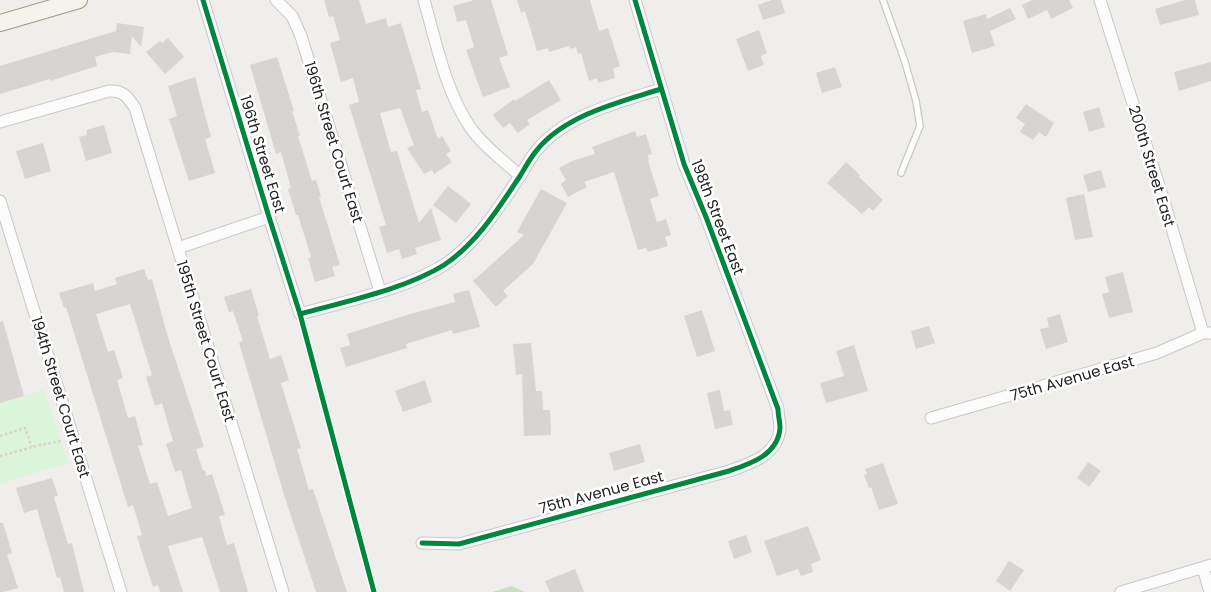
<svg xmlns="http://www.w3.org/2000/svg" width="1211" height="592" font-family="Poppins,sans-serif">
  <style>
    .forest { fill: #cbdec1 }
    .park { fill: #daf5da }
    .building { fill: #d7d4d2; fill-rule: evenodd }
    .lines { fill: none; stroke-linecap: round; stroke-linejoin: round }
    .lane-casing { stroke: #c9c8c7; stroke-width: 8 }
    .street-casing { stroke: #c9c8c7; stroke-width: 13 }
    .secondary-casing { stroke: #999a82; stroke-width: 18 }
    .path { stroke: #dccecd; stroke-width: 2.5; stroke-dasharray: 2.5 2.5; stroke-linecap: butt }
    .lane { stroke: #fdfcfc; stroke-width: 5.5 }
    .street { stroke: #fdfcfc; stroke-width: 11 }
    .secondary { stroke: #f4f4ed; stroke-width: 16 }
    .cycleway-casing { stroke: #fff; stroke-width: 8 }
    .cycleway { stroke: #00873e; stroke-width: 5 }
    .labels { text-anchor: middle; dominant-baseline: central; stroke-width: 5; stroke-linejoin: round; paint-order: stroke }
    .street-label { font-size: 15px; fill: #222; stroke: #fff }
  </style>
  <rect width="100%" height="100%" fill="#f0eeeb"/>
  <polygon class="forest" points="512,586 525,592 492,592"/>
  <polygon class="park" points="44,389 68,463 0,484 0,403"/>
  <g class="building">
    <polygon points="324,0 359,0 366,24 386,18 388,27 401,23 421,89 416,90 422,112 428,110 438,139 442,136 451,151 446,154 452,162 434,174 432,170 424,174 407,148 414,145 400,108 380,113 391,152 397,151 419,223 431,208 441,240 415,248 417,254 402,259 399,249 387,253 379,227 386,225 349,105 359,102 353,78 341,82 330,43 340,40 333,16 329,17"/>
    <polygon points="474,0 491,0 508,55 499,58 510,87 483,97 466,50 474,47 466,20 457,22 453,6"/>
    <polygon points="517,0 590,0 599,31 608,28 615,50 620,66 613,69 615,78 598,83 597,78 589,81 581,53 578,54 576,47 570,49 569,46 549,52 548,48 537,51 525,11 521,13"/>
    <polygon points="772,0 781,0 785,13 763,20 758,5"/>
    <polygon points="1032,0 1069,0 1073,8 1051,19 1047,10 1028,19 1022,5"/>
    <polygon points="1185,0 1195,0 1199,15 1160,25 1155,9"/>
    <polygon points="1010,8 1016,19 990,31 995,46 972,53 963,21 986,14 987,19"/>
    <polygon points="117,23 144,27 141,47 132,36 130,54 113,52 95,57 97,66 50,81 50,79 0,94 0,66 116,31"/>
    <polygon points="759,30 767,53 761,56 764,65 748,71 736,39"/>
    <polygon points="168,38 184,57 165,74 146,52 160,41 162,43"/>
    <polygon points="277,57 294,111 292,111 300,136 298,136 312,181 316,180 321,196 319,197 340,265 332,267 335,276 315,282 308,258 311,257 298,215 296,215 288,189 291,188 281,152 276,154 250,65"/>
    <polygon points="1211,62 1211,81 1179,91 1174,72"/>
    <polygon points="835,67 842,87 822,93 816,73"/>
    <polygon points="195,77 211,137 205,139 215,173 189,181 169,119 177,116 168,86"/>
    <polygon points="549,80 561,100 527,120 530,124 518,133 510,123 503,128 493,115 514,99 515,101"/>
    <polygon points="1026,104 1054,123 1046,137 1039,132 1033,140 1020,132 1025,124 1016,118"/>
    <polygon points="1099,107 1105,127 1089,132 1083,112"/>
    <polygon points="104,125 112,153 86,161 79,137 87,135 86,130"/>
    <polygon points="635,131 637,137 646,134 652,154 648,155 649,164 659,196 650,199 657,222 666,219 671,235 665,237 668,246 648,252 646,248 638,250 614,172 584,182 587,187 568,197 561,184 566,180 559,168 572,161 595,154 592,147"/>
    <polygon points="43,143 51,171 25,179 16,151"/>
    <polygon points="846,162 860,175 859,177 883,200 873,211 869,207 862,214 827,183"/>
    <polygon points="1101,170 1106,187 1088,192 1083,175"/>
    <polygon points="448,186 471,204 456,223 433,205"/>
    <polygon points="541,189 567,203 533,264 503,291 508,296 496,307 473,281 524,235 517,232"/>
    <polygon points="1084,194 1093,237 1075,240 1066,198"/>
    <path d="M 144,269 L 148,280 L 152,279 L 167,334 L 204,447 L 196,449 L 203,471 L 205,470 L 206,476 L 212,474 L 225,515 L 219,516 L 227,545 L 234,543 L 248,592 L 220,592 L 202,537 L 168,546 L 183,592 L 160,592 L 158,585 L 153,587 L 142,553 L 137,536 L 142,535 L 133,505 L 128,507 L 66,307 L 64,308 L 59,293 L 93,283 L 95,291 L 117,284 L 115,278 ZM 130,304 L 152,375 L 146,377 L 155,406 L 162,403 L 173,441 L 166,444 L 175,472 L 181,470 L 192,508 L 168,516 L 157,482 L 150,484 L 138,446 L 143,445 L 135,416 L 128,418 L 117,380 L 123,378 L 114,350 L 108,352 L 96,314 Z"/>
    <polygon points="1123,272 1133,312 1109,318 1102,294 1109,292 1105,277"/>
    <polygon points="251,289 259,316 257,316 270,359 281,355 289,380 281,383 301,448 297,449 309,490 313,489 347,592 316,592 285,498 239,343 243,341 233,311 229,312 224,297"/>
    <polygon points="469,290 480,327 453,334 452,330 406,344 407,348 346,367 340,348 350,345 347,334 410,314 455,302 453,294"/>
    <polygon points="702,310 715,351 697,357 684,316"/>
    <polygon points="1060,314 1068,342 1046,349 1040,329 1049,327 1047,318"/>
    <polygon points="3,321 24,396 0,403 0,322"/>
    <polygon points="929,326 935,343 916,349 911,331"/>
    <polygon points="531,343 536,391 542,391 543,410 550,410 551,435 524,436 522,374 516,375 513,344"/>
    <polygon points="854,345 868,391 826,403 820,383 844,376 836,351"/>
    <polygon points="425,380 432,402 403,412 395,391"/>
    <polygon points="720,390 724,411 730,410 733,425 715,429 707,393"/>
    <polygon points="640,444 645,462 614,471 609,453"/>
    <polygon points="1088,462 1101,471 1089,487 1077,478"/>
    <polygon points="883,463 898,504 879,510 871,487 869,488 864,475 867,474 865,469"/>
    <polygon points="52,478 58,496 54,497 68,544 72,543 84,592 64,592 60,577 57,578 37,509 24,513 16,488"/>
    <polygon points="0,523 3,523 12,553 7,555 18,588 3,592 0,592"/>
    <polygon points="808,526 821,560 811,564 813,572 801,576 798,569 777,576 764,541"/>
    <polygon points="746,535 752,552 734,559 728,541"/>
    <polygon points="1009,561 1024,570 1010,591 996,581"/>
    <polygon points="575,569 584,592 550,592 545,581"/>
  </g>
  <g class="lines">
    <defs>
      <polyline id="lane" points="883,0 905,62 916,101 920,126 901,173"/>
      <g id="street">
        <path d="M 203,0 L 269,217 L 300,314 C 343,302 406,289 444,265 C 477,243 498,209 520,176 C 525,168 530,158 537,150 C 565,115 620,102 661,89"/>
        <polyline points="276,0 292,16 301,36 380,291"/>
        <path d="M 424,0 C 436,42 445,90 470,127 C 483,146 503,160 520,176"/>
        <polyline points="1100,0 1162,195 1203,333"/>
        <path d="M 0,122 L 109,91 C 123,90 128,97 135,108 L 283,592"/>
        <polyline points="0,201 121,592"/>
        <polyline points="178,248 269,217"/>
        <polyline points="931,418 1157,353 1203,333 1211,333"/>
        <path d="M 422,543 L 459,544 L 729,471 C 750,464 778,455 780,428 C 780,422 778,415 778,409 L 706,217 L 684,164 L 635,0"/>
        <polyline points="1203,568 1210,592"/>
        <polyline points="1121,592 1211,565"/>
      </g>
      <polyline id="secondary" points="0,23 79,0"/>
    </defs>
    <use href="#lane" class="lane-casing"/>
    <use href="#street" class="street-casing"/>
    <use href="#secondary" class="secondary-casing"/>
    <g class="path">
      <polyline points="0,436 25,428 32,447"/>
      <polyline points="0,456 40,445 61,441"/>
    </g>
    <use href="#lane" class="lane"/>
    <use href="#street" class="street"/>
    <use href="#secondary" class="secondary"/>
    <defs>
      <g id="cycleway">
        <polyline points="203,0 269,217 300,314 374,592"/>
        <path d="M 300,314 C 343,302 406,289 444,265 C 477,243 498,209 520,176 C 525,168 530,158 537,150 C 565,115 620,102 661,89"/>
        <path d="M 422,543 L 459,544 L 729,471 C 750,464 778,455 780,428 C 780,422 778,415 778,409 L 706,217 L 684,164 L 635,0"/>
      </g>
    </defs>
    <use href="#cycleway" class="cycleway-casing"/>
    <use href="#cycleway" class="cycleway"/>
  </g>
  <g class="labels">
    <g class="street-label">
      <text transform="translate(334 142) rotate(73)">196th Street Court East</text>
      <text transform="translate(263 154) rotate(73)">196th Street East</text>
      <text transform="translate(1152 166) rotate(73)">200th Street East</text>
      <text transform="translate(718 217) rotate(69)">198th Street East</text>
      <text transform="translate(206 341) rotate(73)">195th Street Court East</text>
      <text transform="translate(1072 378) rotate(-16)">75th Avenue East</text>
      <text transform="translate(61 397) rotate(73)">194th Street Court East</text>
      <text transform="translate(601 492) rotate(-15)">75th Avenue East</text>
    </g>
  </g>
</svg>
